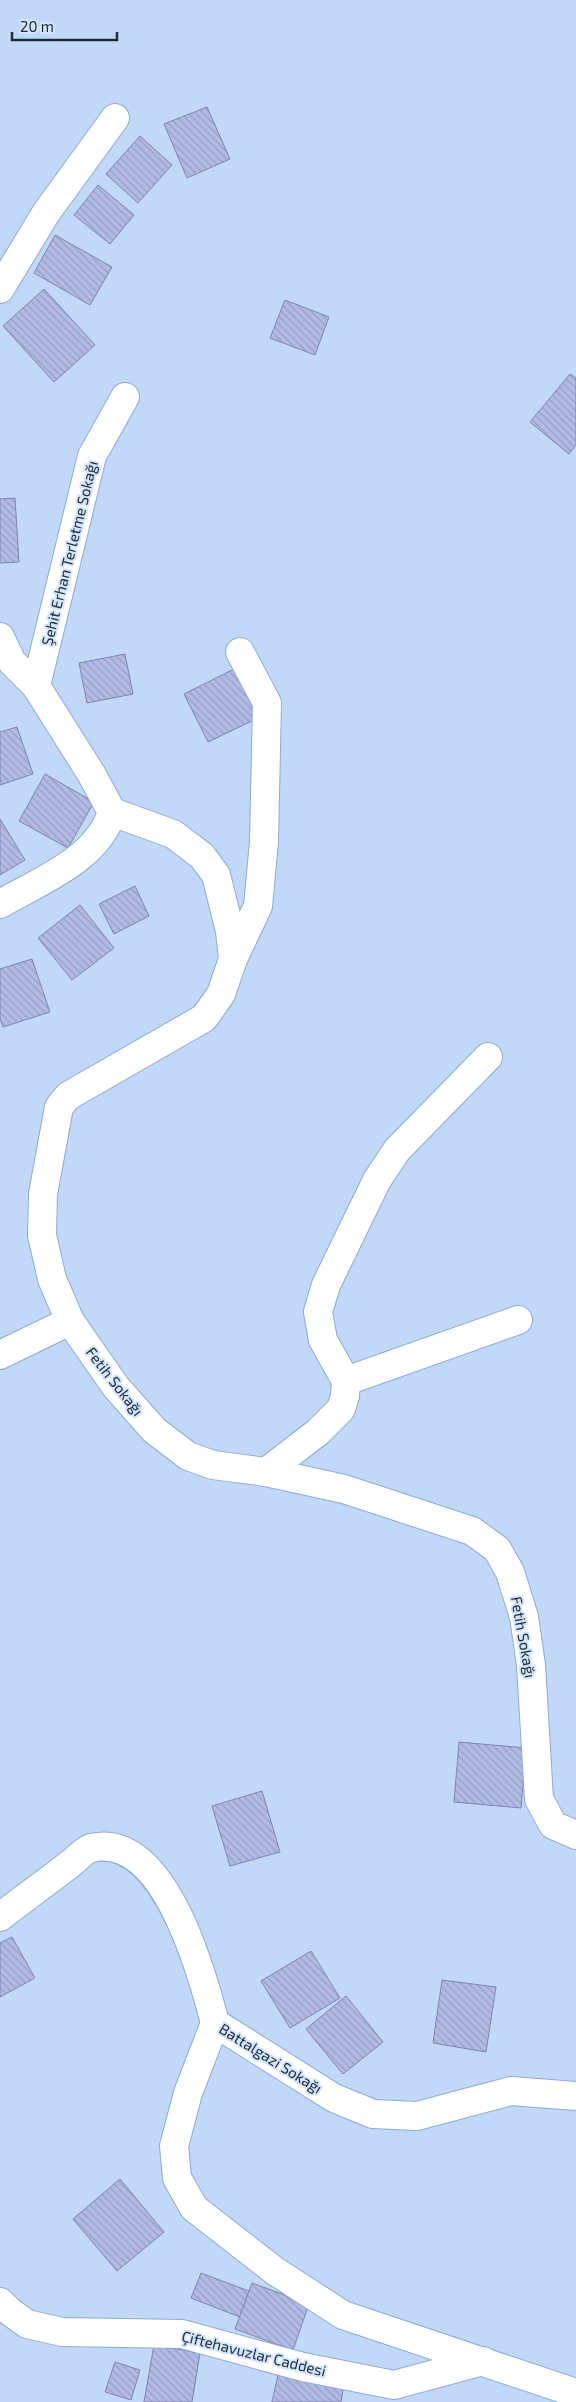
<svg xmlns="http://www.w3.org/2000/svg" width="576" height="2402" font-family="'Exo 2',sans-serif">
  <style>
    .building { fill: url(#building-back-hatch); stroke: #7e85af }
    .lines { fill: none; stroke-linecap: round; stroke-linejoin: round }
    .minor-casing { stroke: #8fabd1; stroke-width: 30 }
    .minor { stroke: #fff; stroke-width: 28 }
    .labels { text-anchor: middle; dominant-baseline: central; stroke-width: 4; stroke-linejoin: round; paint-order: stroke }
    .street-label { font-size: 15px; fill: #212c3b; stroke: #d3e5fd }
  </style>
  <defs>
    <pattern id="building-back-hatch" width="6" height="6" patternUnits="userSpaceOnUse" patternTransform="scale(1.25)"><rect width="6" height="6" fill="#b1b9e5"/><path d="M-1 5l2 2M0 0l6 6M5-1l2 2" fill="none" stroke="#989fc5"/></pattern>
  </defs>
  <rect width="100%" height="100%" fill="#c1d8f8"/>
  <g class="building">
    <polygon points="207,107 230,159 187,178 164,124"/>
    <polygon points="140,136 172,165 138,203 106,174"/>
    <polygon points="98,185 134,215 110,244 74,215"/>
    <polygon points="55,235 112,267 90,305 34,273"/>
    <polygon points="44,289 95,345 54,382 3,326"/>
    <polygon points="285,300 329,317 315,355 270,338"/>
    <polygon points="570,374 576,378 576,445 569,454 530,422"/>
    <polygon points="15,498 19,562 0,563 0,499"/>
    <polygon points="125,654 133,694 87,703 79,663"/>
    <polygon points="234,669 258,718 208,742 184,694"/>
    <polygon points="17,727 33,774 0,785 0,732"/>
    <polygon points="45,774 94,802 68,848 19,821"/>
    <polygon points="0,819 25,860 0,875"/>
    <polygon points="135,886 149,916 114,934 99,904"/>
    <polygon points="80,905 114,948 72,980 38,938"/>
    <polygon points="32,959 50,1012 3,1027 0,1019 0,969"/>
    <polygon points="459,1742 526,1748 521,1808 454,1802"/>
    <polygon points="262,1791 280,1852 230,1866 212,1806"/>
    <polygon points="12,1937 35,1978 0,1997 0,1943"/>
    <polygon points="311,1951 340,1998 290,2028 261,1981"/>
    <polygon points="442,1980 496,1987 486,2052 433,2043"/>
    <polygon points="346,1996 383,2042 343,2074 306,2029"/>
    <polygon points="120,2179 164,2232 117,2271 73,2219"/>
    <polygon points="201,2273 249,2291 240,2317 191,2298"/>
    <polygon points="252,2283 309,2304 293,2350 235,2329"/>
    <polygon points="154,2345 200,2353 192,2402 144,2402"/>
    <polygon points="115,2362 140,2370 131,2400 105,2392"/>
    <polygon points="278,2375 343,2389 341,2402 272,2402"/>
  </g>
  <g class="lines">
    <defs>
      <g id="minor">
        <polyline points="0,289 46,213 115,118"/>
        <path d="M 0,637 L 12,662 L 36,686 L 92,775 L 112,812 C 98,859 40,881 0,904"/>
        <polyline points="36,686 92,456 125,397"/>
        <polyline points="112,812 173,834 202,856 216,875 230,931 233,959 221,994 204,1018 68,1096 59,1107 43,1194 42,1235 52,1279 70,1321 116,1387 154,1430 188,1456 213,1465 266,1472 344,1489 472,1531 497,1549 510,1572 524,1617 531,1665 539,1799 553,1825 576,1835"/>
        <polyline points="233,959 258,906 264,842 267,703 240,652"/>
        <polyline points="0,1355 70,1321"/>
        <polyline points="346,1381 518,1320"/>
        <polyline points="266,1472 318,1432 341,1409 345,1396 346,1381 323,1340 318,1312 326,1285 377,1180 397,1150 488,1057"/>
        <path d="M 0,1917 C 23,1899 47,1882 70,1864 C 76,1860 84,1850 91,1848 C 164,1831 202,1973 215,2023 L 334,2098 L 373,2114 L 417,2116 L 511,2091 L 576,2096"/>
        <polyline points="215,2023 188,2093 174,2146 177,2178 194,2208 275,2271 343,2315 576,2393"/>
        <polyline points="0,2302 9,2311 27,2324 62,2332 182,2334 303,2367 394,2385 483,2361"/>
      </g>
    </defs>
    <use href="#minor" class="minor-casing"/>
    <use href="#minor" class="minor"/>
  </g>
  <g class="labels">
    <g class="street-label">
      <text transform="translate(69 553) rotate(-76)">Şehit Erhan Terletme Sokağı</text>
      <text transform="translate(115 1381) rotate(52)">Fetih Sokağı</text>
      <text transform="translate(524 1637) rotate(80)">Fetih Sokağı</text>
      <text transform="translate(271 2058) rotate(32)">Battalgazi Sokağı</text>
      <text transform="translate(254 2353) rotate(14)">Çiftehavuzlar Caddesi</text>
    </g>
  </g>
  <path d="M12 32v8h105v-8" fill="none" stroke="#212c3b" stroke-width="2.5"/>
  <text x="20" y="32" font-size="15" fill="#212c3b" stroke="#d3e5fd" stroke-width="4" paint-order="stroke">20 m</text>
</svg>
